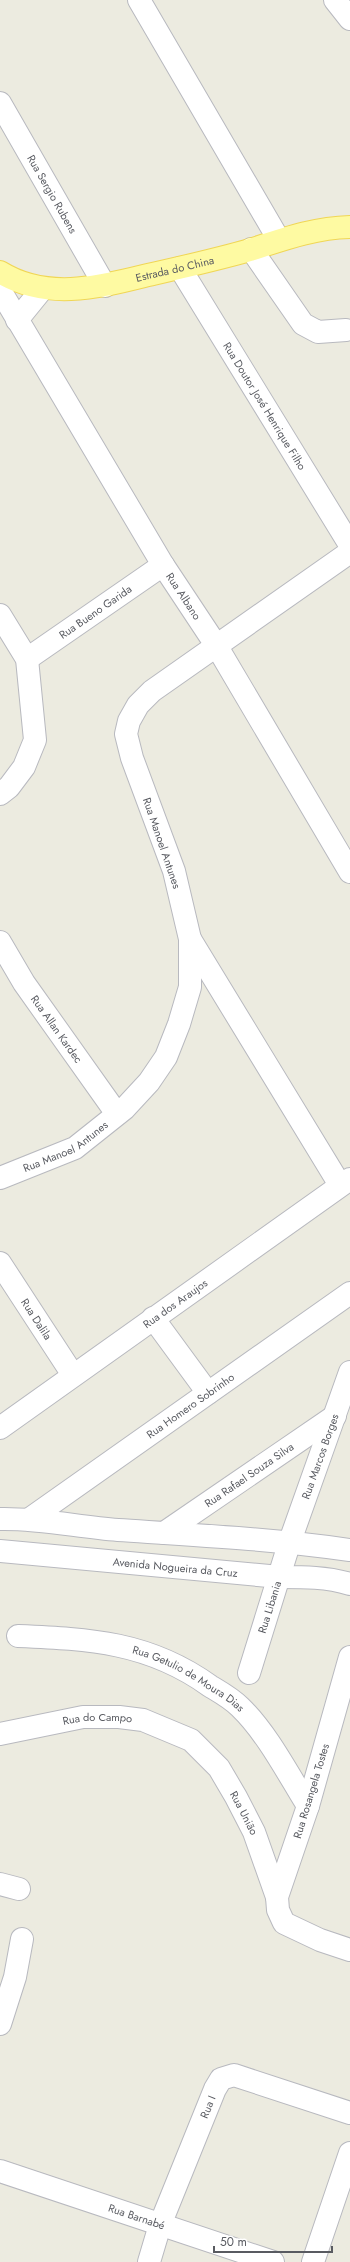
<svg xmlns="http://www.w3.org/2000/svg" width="350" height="2262" font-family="Jost,sans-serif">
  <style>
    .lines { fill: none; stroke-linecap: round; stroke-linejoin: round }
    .minor-casing { stroke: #b8b9bf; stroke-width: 24 }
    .major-casing { stroke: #f0d655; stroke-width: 24 }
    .minor { stroke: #fff; stroke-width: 22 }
    .major { stroke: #fefaa2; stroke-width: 22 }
    .labels { text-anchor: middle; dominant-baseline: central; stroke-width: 3; stroke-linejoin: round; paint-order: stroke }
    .street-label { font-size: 11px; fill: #595b61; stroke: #fff }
  </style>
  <rect width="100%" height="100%" fill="#ecebe0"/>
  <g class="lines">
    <defs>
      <g id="minor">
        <polyline points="139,0 279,240"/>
        <polyline points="335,0 350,19"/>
        <path id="s1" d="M 0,103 L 105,286"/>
        <polyline points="251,249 303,324 318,332 346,330"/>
        <path id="s2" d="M 180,268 L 350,545"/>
        <path id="s3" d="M 0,290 L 163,565 L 216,645 L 350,872"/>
        <polyline points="17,320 43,288"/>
        <polyline points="0,615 27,659 35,740 24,767 9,787 0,794"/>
        <path id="s4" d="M 27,659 L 163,565"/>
        <polyline points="190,939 340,1185"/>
        <path id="s5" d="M 0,942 L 24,983 L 117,1114"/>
        <path id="s6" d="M 0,1178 L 75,1148 L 124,1109 L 149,1082 L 166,1057 L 179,1024 L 190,987 L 190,939 L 174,871 L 132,758 L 126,734 L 129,721 L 138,705 L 152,691 L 350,552"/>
        <path id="s7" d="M 0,1263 L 73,1375"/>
        <polyline points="153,1318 208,1393"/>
        <path id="s8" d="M 0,1428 L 350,1179"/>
        <path id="s9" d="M 31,1518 L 350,1293"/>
        <path d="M 0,1519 C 40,1518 78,1527 118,1530 C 195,1535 273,1539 350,1550"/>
        <path id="s10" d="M 164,1533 L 335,1416"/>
        <path id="s11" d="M 0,1551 L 280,1577 C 304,1577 327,1577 350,1584"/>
        <path id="s12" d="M 18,1636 C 90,1639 149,1642 210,1686 C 220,1692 231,1698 240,1707 C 267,1733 288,1774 308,1806"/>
        <polyline points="350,1657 308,1806 277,1897 278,1910 284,1923 320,1940 350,1950"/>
        <path id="s13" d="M 249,1673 L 290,1541 L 350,1372"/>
        <path id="s14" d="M 0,1734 L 83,1717 L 119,1717 L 143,1720 L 191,1740 L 219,1768 L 236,1797 L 254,1832 L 277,1897"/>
        <polyline points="0,1884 19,1889"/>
        <polyline points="0,2024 15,1977 22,1939"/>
        <path id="s15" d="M 0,2171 L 273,2262"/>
        <path id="s16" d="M 149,2262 L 160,2225 L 215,2089 L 221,2079 L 234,2075 L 350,2113"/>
        <polyline points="313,2262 350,2153"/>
      </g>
      <g id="major">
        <path id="s17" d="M 0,272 C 45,300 96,288 144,276 C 179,268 215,260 250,250 C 284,239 314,228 350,227"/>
      </g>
    </defs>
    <use href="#minor" class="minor-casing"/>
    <use href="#major" class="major-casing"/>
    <use href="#minor" class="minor"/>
    <use href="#major" class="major"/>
  </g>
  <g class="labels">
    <g class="street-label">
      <text stroke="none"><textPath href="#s1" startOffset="105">Rua Sergio Rubens</textPath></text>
      <text stroke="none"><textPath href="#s17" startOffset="180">Estrada do China</textPath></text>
      <text stroke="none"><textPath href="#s2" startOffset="162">Rua Doutor José Henrique Filho</textPath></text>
      <text stroke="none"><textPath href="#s3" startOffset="357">Rua Albano</textPath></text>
      <text stroke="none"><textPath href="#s4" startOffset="83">Rua Bueno Garida</textPath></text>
      <text transform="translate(162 843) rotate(71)">Rua Manoel Antunes</text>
      <text stroke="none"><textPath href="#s5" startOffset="104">Rua Allan Kardec</textPath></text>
      <text stroke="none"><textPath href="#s6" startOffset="73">Rua Manoel Antunes</textPath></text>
      <text stroke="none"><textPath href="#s8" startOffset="215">Rua dos Araujos</textPath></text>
      <text stroke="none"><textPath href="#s7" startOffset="67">Rua Dalila</textPath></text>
      <text stroke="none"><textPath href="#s9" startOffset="195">Rua Homero Sobrinho</textPath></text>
      <text stroke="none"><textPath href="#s13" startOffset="228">Rua Marcos Borges</textPath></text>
      <text stroke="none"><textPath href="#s10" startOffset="103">Rua Rafael Souza Silva</textPath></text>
      <text stroke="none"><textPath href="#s11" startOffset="176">Avenida Nogueira da Cruz</textPath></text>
      <text stroke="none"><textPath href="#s13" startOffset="69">Rua Libania</textPath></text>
      <text stroke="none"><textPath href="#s12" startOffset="179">Rua Getulio de Moura Dias</textPath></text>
      <text stroke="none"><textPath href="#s14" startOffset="99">Rua do Campo</textPath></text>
      <text transform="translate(311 1791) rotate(-73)">Rua Rosangela Tostes</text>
      <text stroke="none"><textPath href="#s14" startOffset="288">Rua União</textPath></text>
      <text stroke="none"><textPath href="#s16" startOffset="166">Rua I</textPath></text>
      <text stroke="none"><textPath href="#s15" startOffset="144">Rua Barnabé</textPath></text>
    </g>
  </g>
  <path d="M214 2246v6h118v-6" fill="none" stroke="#595b61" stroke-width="2"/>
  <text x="220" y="2246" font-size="12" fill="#595b61" stroke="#ffffff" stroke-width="3" paint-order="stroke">50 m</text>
</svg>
